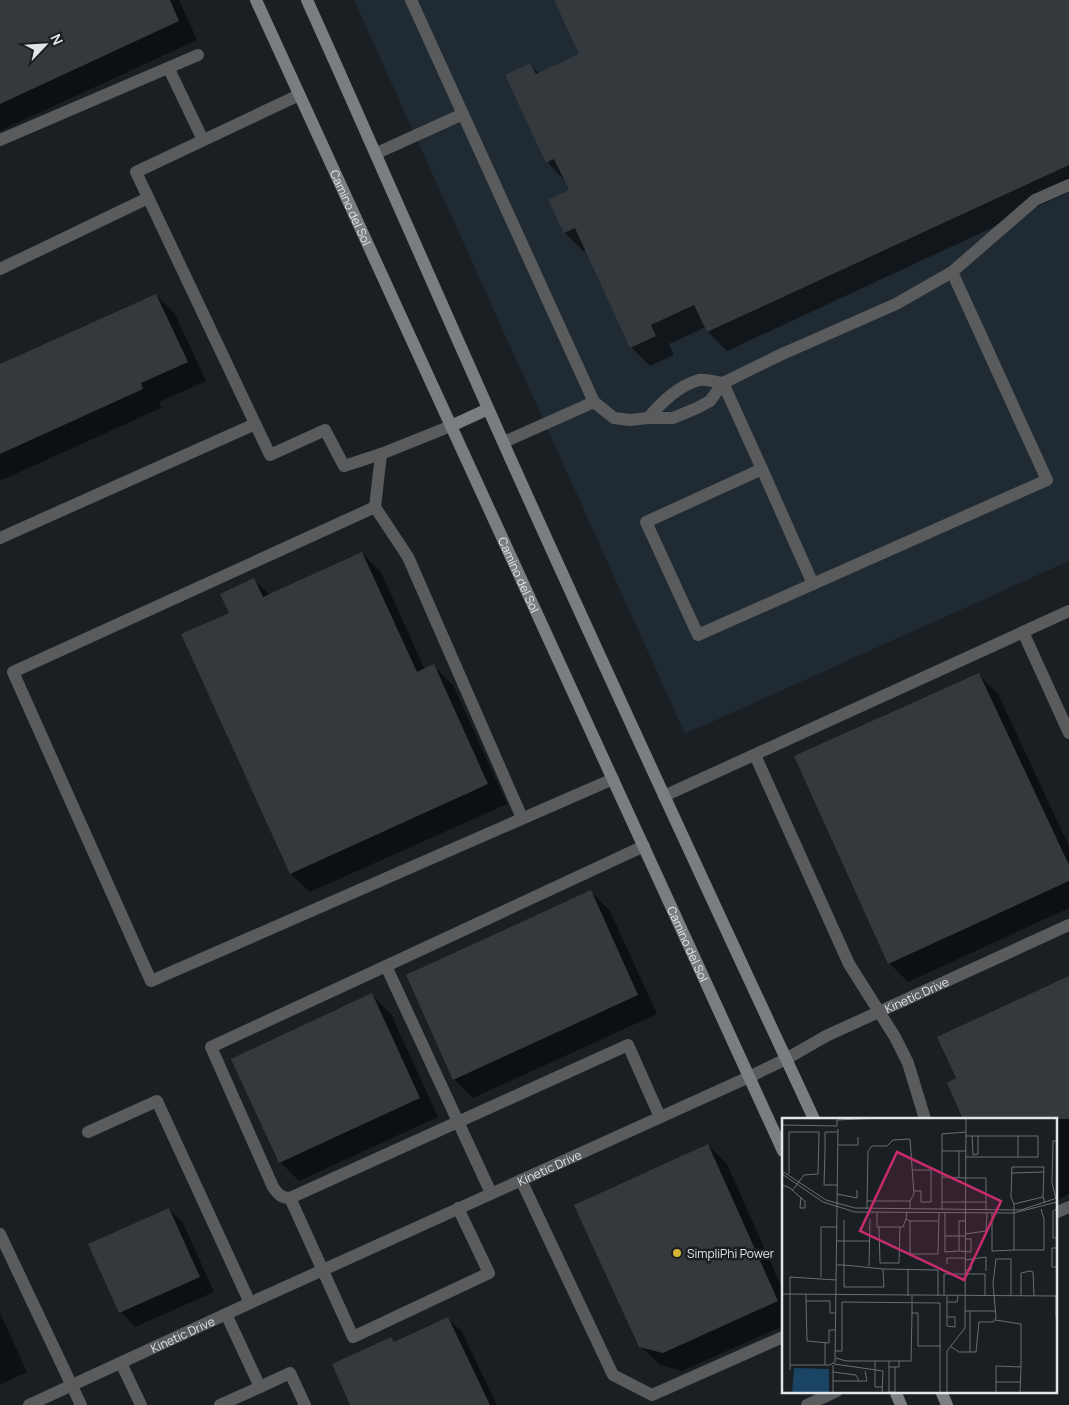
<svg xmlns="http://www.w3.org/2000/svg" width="1069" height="1405" font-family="Manrope,sans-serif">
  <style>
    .built { fill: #202a32 }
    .shadow { fill: #0007 }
    .building { fill: #34393e }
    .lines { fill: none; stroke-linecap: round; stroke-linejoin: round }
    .lane { stroke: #595b5d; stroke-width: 12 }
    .street { stroke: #595b5d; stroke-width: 12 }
    .secondary { stroke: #7a7e82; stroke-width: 12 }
    .poi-dot { fill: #d6b534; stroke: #1a1f23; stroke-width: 2 }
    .labels { text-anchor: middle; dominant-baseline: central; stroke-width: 5; stroke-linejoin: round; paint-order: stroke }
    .street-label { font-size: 12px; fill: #e2e5e8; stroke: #1a1f23 }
    .poi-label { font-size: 12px; fill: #e2e5e8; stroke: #1a1f23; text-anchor: start }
    .inset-road { fill: none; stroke: #6a6e72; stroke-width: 1 }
    .view { fill: #c52c69; fill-opacity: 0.15; stroke: #c52c69; stroke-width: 2.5 }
    .inset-edge { fill: none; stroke: #e2e5e8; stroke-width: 2.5 }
  </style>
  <rect width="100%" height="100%" fill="#1a1f23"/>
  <polygon class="built" points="354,0 1069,0 1069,561 685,734"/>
  <g class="shadow">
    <polygon points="0,0 179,0 197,40 0,131"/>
    <polygon points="556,0 1069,0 1069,192 727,351 708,332 706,327 669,344 674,355 650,366 631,347 587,250 584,252 565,233 570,191 566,182 547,162 530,64 539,73 581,55"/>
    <polygon points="156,295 175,314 206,381 159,402 161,408 0,481 0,366"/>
    <polygon points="362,553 381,572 425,670 434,666 453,685 507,804 310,892 291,874 183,635 230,613 254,580 270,595"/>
    <polygon points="979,675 998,694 1069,846 1069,908 908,982 889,963"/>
    <polygon points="591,892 610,911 657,1014 473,1098 454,1079"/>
    <polygon points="1069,978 1069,1194 1055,1201 1055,1119 957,1078"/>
    <polygon points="372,995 391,1014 438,1117 299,1181 280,1162 232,1059"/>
    <polygon points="708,1145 727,1164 783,1290 783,1326 682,1371 660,1365 640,1346"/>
    <polygon points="169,1209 183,1223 214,1292 135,1327 121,1312"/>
    <polygon points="0,1313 27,1372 0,1385"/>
    <polygon points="448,1318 462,1332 497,1405 352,1405 391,1339 395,1343"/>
  </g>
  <g class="building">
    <polygon points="0,0 170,0 179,21 0,104"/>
    <polygon points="554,0 1069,0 1069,165 707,332 694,305 651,325 656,336 630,348 575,228 564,233 548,200 569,190 554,159 546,163 505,75 530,63 536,74 579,54"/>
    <polygon points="156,294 188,362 141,383 143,389 0,454 0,364"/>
    <polygon points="362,552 417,672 434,664 488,784 290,874 181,634 229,613 220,594 254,578 263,597"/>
    <polygon points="979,673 1069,865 1069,881 888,964 794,756"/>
    <polygon points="591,890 638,995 453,1080 406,975"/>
    <polygon points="1069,976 1069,1119 963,1119 947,1083 956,1078 937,1037"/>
    <polygon points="372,993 420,1098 279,1163 231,1059"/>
    <polygon points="708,1144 778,1301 663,1353 639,1347 574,1205"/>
    <polygon points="169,1208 200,1277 119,1313 88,1244"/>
    <polygon points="448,1317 490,1405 350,1405 332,1364 391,1337 394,1342"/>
  </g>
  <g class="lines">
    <g class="lane">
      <polyline points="411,0 594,402 504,442"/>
      <polyline points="169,69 203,140"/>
      <polyline points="299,95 136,172 270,455 325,430 344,466 381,454 451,426"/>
      <polyline points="0,140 198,55"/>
      <polyline points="377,153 463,114"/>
      <polyline points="0,269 148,198"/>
      <polyline points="723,383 762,469 646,522 698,635 1047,480 952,272"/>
      <polyline points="594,402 614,418 630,420 648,418 673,418 697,408 710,401 723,383 780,355 896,304 952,272 1035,200 1069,185"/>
      <path d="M 648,418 C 662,402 678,386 699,380 C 706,379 716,382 723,383"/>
      <polyline points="381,454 375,507 13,672 151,981 613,779"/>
      <polyline points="762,469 813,584"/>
      <polyline points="375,507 408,557 522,818"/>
      <polyline points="0,538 255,424"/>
      <polyline points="1023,632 1069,733"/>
      <polyline points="755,755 849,964 895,1037 908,1063 925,1119"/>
      <polyline points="664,796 1069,611"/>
      <polyline points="88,1132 157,1101 250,1303"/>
      <polyline points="521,1180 613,1375 652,1395 783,1337"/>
      <polyline points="491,1193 386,966 644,846"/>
      <path d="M 290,1198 C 281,1198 278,1194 273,1187 L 211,1047 L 386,966"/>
      <polyline points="458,1208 489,1273 353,1337 290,1198 628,1045 660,1117"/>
      <polyline points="1055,1213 1069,1207"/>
      <polyline points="0,1234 81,1405"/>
      <polyline points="226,1314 260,1387 290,1373 305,1405"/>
      <polyline points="121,1363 141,1405"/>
      <polyline points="220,1405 260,1387"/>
      <polyline points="807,1405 837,1391"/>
    </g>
    <path class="street" id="s1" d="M 29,1405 L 250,1303 L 749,1077 L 786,1059 L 826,1036 L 1069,925"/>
    <g class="secondary">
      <path id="s2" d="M 256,0 L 783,1151"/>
      <path d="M 307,0 C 368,135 427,271 487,406 C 593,645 704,882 814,1119"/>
      <polyline points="451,426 488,409"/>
      <polyline points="895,1391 901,1405"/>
      <polyline points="941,1391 947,1405"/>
    </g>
  </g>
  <circle class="poi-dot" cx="677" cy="1253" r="5"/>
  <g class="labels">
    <g class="street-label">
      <text stroke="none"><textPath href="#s2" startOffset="228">Camino del Sol</textPath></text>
      <text stroke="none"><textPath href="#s2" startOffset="632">Camino del Sol</textPath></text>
      <text stroke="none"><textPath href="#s2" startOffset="1038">Camino del Sol</textPath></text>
      <text stroke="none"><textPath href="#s1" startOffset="978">Kinetic Drive</textPath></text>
      <text stroke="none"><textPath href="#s1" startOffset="572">Kinetic Drive</textPath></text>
      <text stroke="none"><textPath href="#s1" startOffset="169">Kinetic Drive</textPath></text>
    </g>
    <g class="poi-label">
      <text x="687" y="1253">SimpliPhi Power</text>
    </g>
  </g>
  <g transform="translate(782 1118)">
    <rect width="275" height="275" fill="#1a1f23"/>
    <path d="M 12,250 L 47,251 L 47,275 L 10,275 Z" fill="#1a4463"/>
    <path class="inset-road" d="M 0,7 L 55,8 L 55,2 L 98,0M 0,17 L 0,33M 190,18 L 191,37 L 196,36 L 196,18M 236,18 L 256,18 L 256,39 L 236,39M 56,27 L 76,27 L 76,19M 160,33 L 184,33M 183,39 L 236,39 L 236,18 L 184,18M 131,52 L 149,52 L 149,84 L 139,84 L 139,73 L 132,73M 0,53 L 44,82 L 73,90 L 239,92 L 275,80M 230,55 L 262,54M 0,56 L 41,84 L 73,94 L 232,95 L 275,84M 7,56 L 7,14 L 37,14 L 36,56 L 22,57 L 10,73M 160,59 L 183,60M 177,59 L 177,33M 183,60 L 204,60 L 204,92M 0,67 L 8,70 L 18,79 L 23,83 L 23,90 L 18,90 L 19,79M 55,67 L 42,67 L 43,33 L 43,14 L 56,14M 55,76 L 75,80 L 75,72M 274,81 L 270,65 L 271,23 L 275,23M 85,83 L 86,33 L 90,28 L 105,28 L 111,22 L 128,21 L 132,76 L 128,83M 160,84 L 204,84M 232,86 L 229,79 L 230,49 L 262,49 L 261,79M 85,91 L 85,83 L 128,83 L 128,91M 259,91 L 262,101 L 262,132 L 232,132 L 232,86 L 261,79 L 263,85M 275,91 L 271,93 L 271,120 L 275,120M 160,92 L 160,16 L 184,14M 125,94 L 124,101 L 128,103 L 128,136 L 156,136 L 157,95M 95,95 L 95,109 L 121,109 L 124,101M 163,95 L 163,118 L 183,118M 210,95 L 210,133 L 232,132M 62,102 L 62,147 L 101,151M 128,103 L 156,103M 97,109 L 98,145 L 117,145 L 118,109M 183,116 L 204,113 L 205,95M 163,118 L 163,134 L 177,133M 183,121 L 189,121 L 189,134 L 177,133 L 177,103 L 183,103M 55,123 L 87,123M 275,130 L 270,130 L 270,149 L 275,149M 183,142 L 204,139 L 204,153M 165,146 L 165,140 L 183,140M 55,147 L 62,147 L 62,169 L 102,169 L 101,151 L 156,152 L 156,178M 87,148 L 88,101M 126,152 L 126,178M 183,152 L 189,152 L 190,142M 39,159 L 39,109 L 55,109M 0,176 L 275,178M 24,176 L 24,183 L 48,183 L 48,195 L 53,195M 130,177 L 130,195 L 136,195 L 136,228 L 159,228M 162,178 L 162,156 L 203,156 L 203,178M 165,178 L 165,208 L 173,209 L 173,199 L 165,199M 239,178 L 239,155 L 248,153 L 251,154 L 252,178M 274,178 L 274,199M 24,183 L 25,223 L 47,225 L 47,212 L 53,212M 165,184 L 175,184 L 176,178M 183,193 L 213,193M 275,198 L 275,257M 213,202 L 239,206 L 239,249M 168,228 L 177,234 L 194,234 L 197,204 L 211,204 L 214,200 L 211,165 L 214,141 L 229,141 L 229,178M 53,233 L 60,233 L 60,184 L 158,185 L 158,275M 188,234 L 188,193M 54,240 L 64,243 L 129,243 L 130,195M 93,243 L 93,269 L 101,269M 52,246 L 101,253 L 100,275M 8,247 L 48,247 L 53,244 L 56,11M 43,247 L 43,225M 107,249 L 117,249 L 117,243M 8,252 L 8,159 L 54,162M 51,254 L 74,257 L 77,263 L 85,263 L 83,253M 51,263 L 77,263M 214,264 L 239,264M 107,274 L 113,274 L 113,249M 51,275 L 51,247M 107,275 L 107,243M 165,275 L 165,233 L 183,210 L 184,0M 214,275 L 214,248 L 239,249 L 238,275"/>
    <path class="view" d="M 115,34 L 219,83 L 182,162 L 78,113 Z"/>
    <rect width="275" height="275" class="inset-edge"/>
  </g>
  <g transform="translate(45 45) rotate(65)" stroke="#1a1f23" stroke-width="4" paint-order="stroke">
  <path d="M0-4L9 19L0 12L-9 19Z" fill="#e2e5e8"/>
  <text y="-8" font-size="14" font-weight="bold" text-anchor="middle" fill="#e2e5e8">N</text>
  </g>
</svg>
